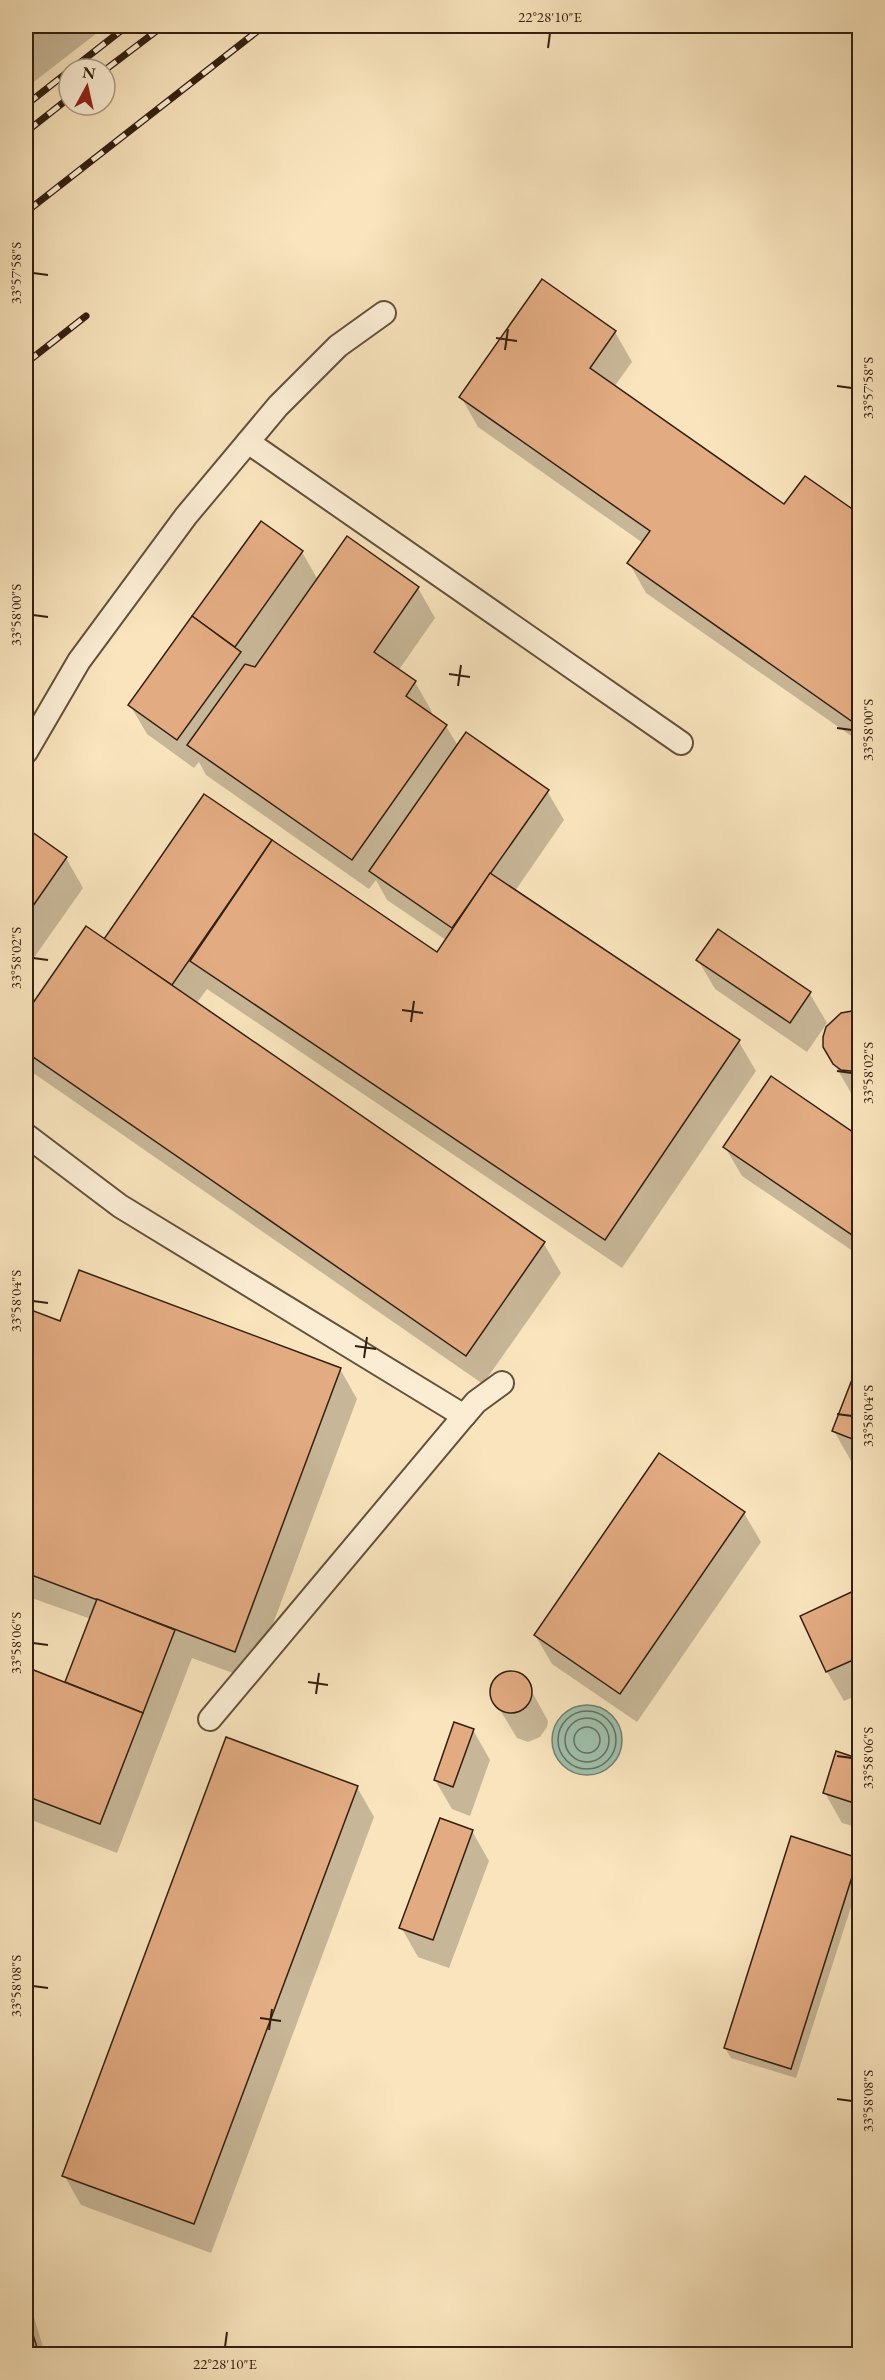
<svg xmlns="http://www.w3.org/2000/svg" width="885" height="2380" font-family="'EB Garamond',serif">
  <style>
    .water { fill: #9ebfac; stroke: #737f6e; stroke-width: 1.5 }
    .shadow { fill: #0003 }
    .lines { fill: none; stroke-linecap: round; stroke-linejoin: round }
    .shore { stroke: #686f5e; stroke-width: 1.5 }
    .building { fill: #e3ab82; stroke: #331f10; stroke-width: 1.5 }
    .lane-casing { stroke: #64503b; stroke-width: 26 }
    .lane { stroke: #fbedd4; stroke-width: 22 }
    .rail-casing { stroke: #331f10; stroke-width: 7 }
    .rail { stroke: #fbedd4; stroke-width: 4.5; stroke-dasharray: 14; stroke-linecap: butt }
    .ticks { fill: none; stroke: #331f10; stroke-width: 2 }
    .neatline { fill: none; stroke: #331f10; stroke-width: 2 }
    .ticks-label { font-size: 15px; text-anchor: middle; fill: #331f10 }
  </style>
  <rect width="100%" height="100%" fill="#f9e4bd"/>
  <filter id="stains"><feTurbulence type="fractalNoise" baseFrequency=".00333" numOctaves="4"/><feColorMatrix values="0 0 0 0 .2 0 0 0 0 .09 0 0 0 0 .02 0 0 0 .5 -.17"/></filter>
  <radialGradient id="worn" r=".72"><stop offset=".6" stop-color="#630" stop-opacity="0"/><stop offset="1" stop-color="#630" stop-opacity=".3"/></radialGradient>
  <circle class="water" cx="587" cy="1740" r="35"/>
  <g class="shadow">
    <polygon points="26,26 106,26 26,88"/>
    <polygon points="615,332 632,362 614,387 785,506 851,511 860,499 860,742 646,593 629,563 643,543 478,427 461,397"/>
    <polygon points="261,523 302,552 318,580 418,588 435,618 398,671 415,682 432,712 430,715 446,726 458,746 547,791 564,820 515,891 739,1042 756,1071 622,1268 207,989 196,1004 544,1244 561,1273 483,1384 26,1068 26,1016 86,928 105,942 205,796 437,954 446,940 387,900 376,880 369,889 206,775 199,762 194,768 147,734 130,705"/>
    <polygon points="28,831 66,858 83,888 26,969 26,835"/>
    <polygon points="698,960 810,994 827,1023 807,1052 715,989"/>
    <polygon points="860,1013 860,1099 851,1093 825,1047"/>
    <polygon points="860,1139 860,1256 742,1176 725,1147"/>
    <polygon points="26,1309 61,1322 340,1369 357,1399 252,1680 192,1658 117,1853 26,1818 26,1669 65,1684 91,1619 26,1596"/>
    <polygon points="860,1363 860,1464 851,1461 834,1431"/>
    <polygon points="744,1513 761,1542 637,1722 552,1664 535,1635"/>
    <polygon points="860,1590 860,1694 844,1701 827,1672 802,1616"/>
    <polygon points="513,1672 525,1679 548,1721 547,1727 540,1737 528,1742 517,1738 492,1697 491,1692 495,1680 500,1675"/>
    <polygon points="473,1730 490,1760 470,1816 452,1809 435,1780"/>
    <polygon points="860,1760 860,1828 842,1823 825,1793"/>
    <polygon points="357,1787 374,1817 211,2253 81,2205 64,2175"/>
    <polygon points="472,1831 489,1861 449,1968 418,1957 401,1927"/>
    <polygon points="857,1859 860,1863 860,1879 796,2078 731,2058 725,2048"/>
    <polygon points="26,2290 45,2354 26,2354"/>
  </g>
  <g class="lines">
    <g class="shore">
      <circle cx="587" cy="1740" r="29"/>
      <circle cx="587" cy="1740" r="22"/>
      <circle cx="587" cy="1740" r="13"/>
    </g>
  </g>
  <g class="building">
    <polygon points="542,279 616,331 590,368 784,504 805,476 851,508 860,496 860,721 857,725 627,563 650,531 459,397"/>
    <polygon points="261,521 303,551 235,647 192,616"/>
    <polygon points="347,536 419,587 374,652 416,681 406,696 447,725 352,860 187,745 245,664 255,667"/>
    <polygon points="192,616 241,652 177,740 128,705"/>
    <polygon points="466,732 549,790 452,928 369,871"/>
    <polygon points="204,794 272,840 172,985 104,939"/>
    <polygon points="28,829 67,857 26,916 26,832"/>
    <polygon points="272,840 437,952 490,873 740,1040 605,1240 190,961"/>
    <polygon points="86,926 545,1242 466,1356 26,1052 26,1013"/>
    <polygon points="718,929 811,992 790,1023 696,960"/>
    <polygon points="852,1011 860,1011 860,1072 841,1070 833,1064 823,1047 823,1037 826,1027 841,1013"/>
    <polygon points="771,1076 860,1137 858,1239 723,1147"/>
    <polygon points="79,1270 341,1368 235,1652 26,1573 26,1308 60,1321"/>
    <polygon points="860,1359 860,1442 832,1431"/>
    <polygon points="659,1453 745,1512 620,1694 534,1635"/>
    <polygon points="860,1588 860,1657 826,1672 800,1616"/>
    <polygon points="97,1599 175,1630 143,1713 65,1682"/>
    <polygon points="26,1667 143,1713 100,1824 26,1796"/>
    <circle cx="511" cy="1692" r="21"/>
    <polygon points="454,1722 474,1729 453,1787 434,1780"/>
    <polygon points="226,1737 358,1786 194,2224 62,2176"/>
    <polygon points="836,1751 860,1759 860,1795 857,1804 823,1793"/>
    <polygon points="440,1818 473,1830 433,1940 399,1928"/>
    <polygon points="791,1836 858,1858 791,2069 724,2048"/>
    <polygon points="26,2312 39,2354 26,2354"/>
  </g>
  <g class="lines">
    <defs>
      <g id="lane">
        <polyline points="248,442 681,743"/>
        <polyline points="26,752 79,661 186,516 278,406 338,346 384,313"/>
        <polyline points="26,1135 120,1206 464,1416 476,1402 502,1383"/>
        <polyline points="210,1719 464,1416"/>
      </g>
    </defs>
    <use href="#lane" class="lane-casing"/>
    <use href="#lane" class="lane"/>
    <defs>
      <g id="rail">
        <polyline points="72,69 127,26"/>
        <polyline points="105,70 163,26"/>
        <polyline points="26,105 69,71"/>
        <polyline points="26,132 69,98"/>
        <polyline points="26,212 264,26"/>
        <polyline points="26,363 86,316"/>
      </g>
    </defs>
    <use href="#rail" class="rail-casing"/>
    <use href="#rail" class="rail"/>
  </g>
  <path class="ticks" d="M 548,48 L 550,33M 33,273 L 48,275M 496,338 L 517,341M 505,350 L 508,329M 837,386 L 852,388M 33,615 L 48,617M 449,674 L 470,677M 458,686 L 461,665M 837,728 L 852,730M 33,958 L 48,960M 402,1010 L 423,1013M 411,1022 L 414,1001M 837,1071 L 852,1073M 33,1301 L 48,1303M 355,1346 L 376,1349M 364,1358 L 367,1337M 837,1414 L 852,1416M 33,1643 L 48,1645M 308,1682 L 328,1685M 316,1694 L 319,1673M 837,1756 L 852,1758M 33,1986 L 48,1988M 260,2018 L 281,2021M 269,2030 L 272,2009M 837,2099 L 852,2101M 225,2347 L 227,2332"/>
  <rect width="885" height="2380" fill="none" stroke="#f9e4bd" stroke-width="66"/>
  <g transform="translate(87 87) rotate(8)"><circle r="28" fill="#fbedd4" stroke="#ab9b86" stroke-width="1.5"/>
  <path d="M0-4.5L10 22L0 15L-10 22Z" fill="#8f2418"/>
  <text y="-9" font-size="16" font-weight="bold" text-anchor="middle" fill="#331f10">N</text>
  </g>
  <rect x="33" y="33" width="819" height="2314" class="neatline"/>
  <g class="ticks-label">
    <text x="550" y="22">22°28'10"E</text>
    <text transform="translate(16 273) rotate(-90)" y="5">33°57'58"S</text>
    <text transform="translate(868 388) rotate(-90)" y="5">33°57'58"S</text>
    <text transform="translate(16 615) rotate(-90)" y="5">33°58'00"S</text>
    <text transform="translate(868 730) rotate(-90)" y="5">33°58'00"S</text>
    <text transform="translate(16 958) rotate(-90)" y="5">33°58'02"S</text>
    <text transform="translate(868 1073) rotate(-90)" y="5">33°58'02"S</text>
    <text transform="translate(16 1301) rotate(-90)" y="5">33°58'04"S</text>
    <text transform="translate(868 1416) rotate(-90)" y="5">33°58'04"S</text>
    <text transform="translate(16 1643) rotate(-90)" y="5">33°58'06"S</text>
    <text transform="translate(868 1758) rotate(-90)" y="5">33°58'06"S</text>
    <text transform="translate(16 1986) rotate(-90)" y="5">33°58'08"S</text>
    <text transform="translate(868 2101) rotate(-90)" y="5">33°58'08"S</text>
    <text x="225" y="2369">22°28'10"E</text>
  </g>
  <rect width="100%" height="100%" filter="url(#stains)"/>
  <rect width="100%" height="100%" fill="url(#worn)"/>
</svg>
